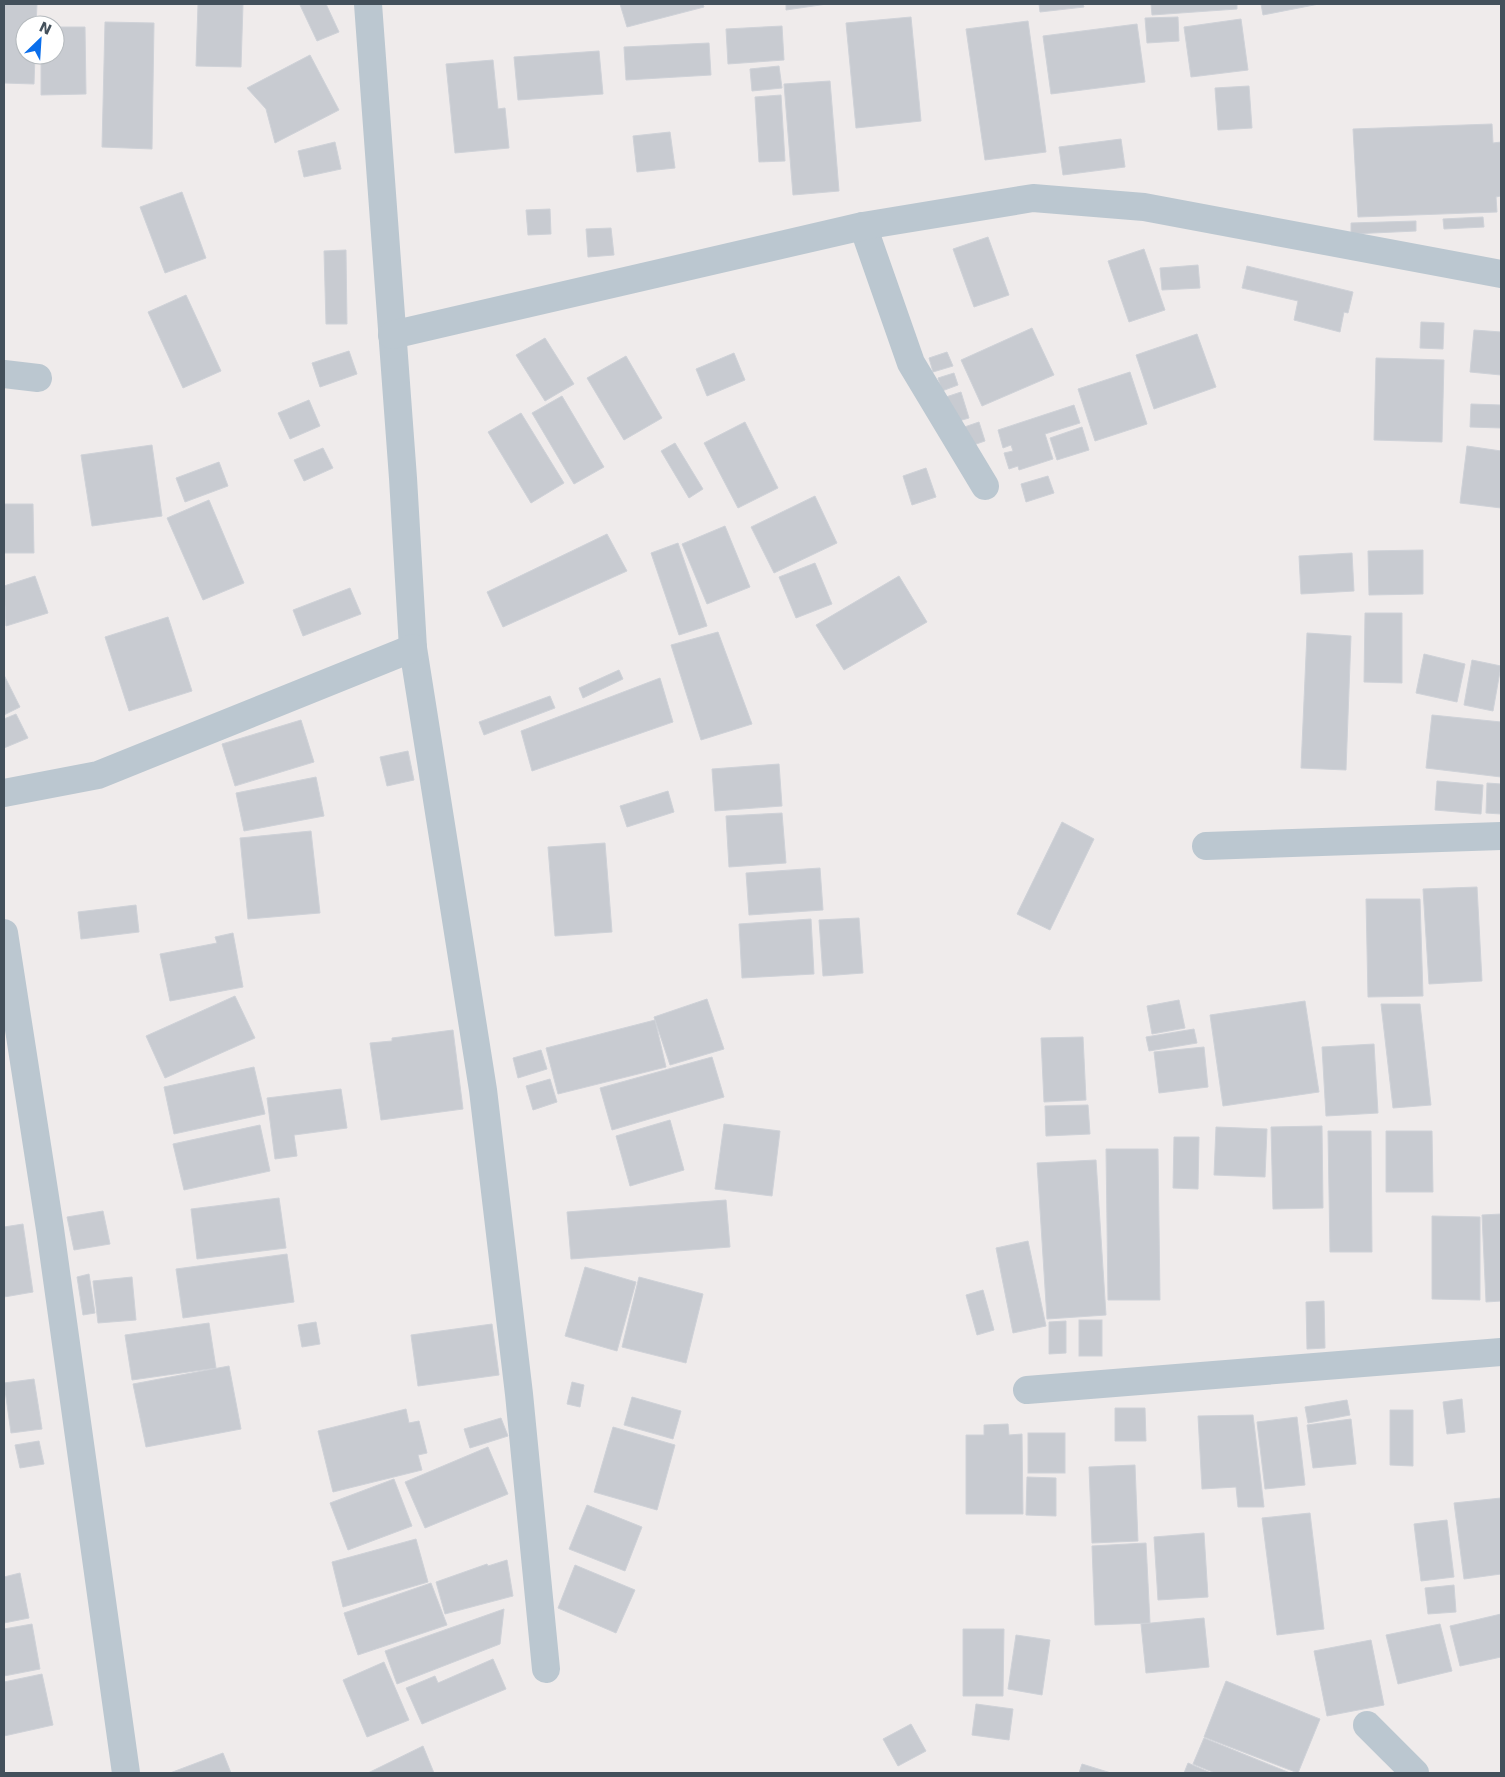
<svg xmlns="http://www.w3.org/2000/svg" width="1505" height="1777" font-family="'DejaVu Sans',sans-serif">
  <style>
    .building { fill: #c8cbd1; stroke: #cfd2d8 }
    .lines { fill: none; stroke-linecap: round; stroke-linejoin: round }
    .minor { stroke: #bbc7d0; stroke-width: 28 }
  </style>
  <rect width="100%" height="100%" fill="#efebeb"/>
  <g class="building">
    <polygon points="4,4 37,4 36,25 25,25 25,55 35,55 34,84 4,83"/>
    <polygon points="198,4 243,4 241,67 196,66"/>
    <polygon points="303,4 326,4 339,32 317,41 300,5"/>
    <polygon points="620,4 703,4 704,7 627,27"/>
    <polygon points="786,4 827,4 786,10"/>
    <polygon points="1039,4 1083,4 1084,7 1040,12"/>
    <polygon points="1151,4 1237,4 1237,9 1152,15"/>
    <polygon points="1261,4 1319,4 1263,15"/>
    <polygon points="911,17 921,121 856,128 846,23"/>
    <polygon points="1178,17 1179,41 1147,43 1145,18"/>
    <polygon points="1241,19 1248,70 1191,77 1184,27"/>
    <polygon points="1028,21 1046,152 985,160 966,29"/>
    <polygon points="105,22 154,23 152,149 102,147"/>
    <polygon points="1137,24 1145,82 1051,94 1043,36"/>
    <polygon points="782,26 784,60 728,64 726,29"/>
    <polygon points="55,27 85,27 86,94 41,95 41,55 55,55"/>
    <polygon points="709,43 711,75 626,80 624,47"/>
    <polygon points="599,51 603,94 518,100 514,57"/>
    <polygon points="310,55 339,110 275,143 266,109 247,88"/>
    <polygon points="493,60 498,109 505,108 509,148 455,153 446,64"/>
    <polygon points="779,66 782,88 752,91 750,69"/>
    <polygon points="830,81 839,191 793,195 784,84"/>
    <polygon points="1249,86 1252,128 1218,130 1215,88"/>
    <polygon points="781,95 785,161 759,162 755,97"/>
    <polygon points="1492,124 1493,143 1501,142 1501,196 1496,197 1497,212 1358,217 1353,129"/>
    <polygon points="670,132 675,168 637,172 633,136"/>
    <polygon points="1121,139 1125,167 1063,175 1059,147"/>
    <polygon points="335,142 341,169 304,177 298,151"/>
    <polygon points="182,192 206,258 165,273 140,207"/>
    <polygon points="550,209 551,234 528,235 526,210"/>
    <polygon points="1483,217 1484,227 1444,229 1443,219"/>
    <polygon points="1416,221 1416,231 1351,234 1351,223"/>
    <polygon points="611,228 614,255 588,257 586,229"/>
    <polygon points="988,237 1009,295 974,307 953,249"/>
    <polygon points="1144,249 1165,310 1129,322 1108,261"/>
    <polygon points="346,250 347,324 326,324 324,251"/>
    <polygon points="1198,265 1200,288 1162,290 1160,268"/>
    <polygon points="1247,266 1353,292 1348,313 1344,312 1340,332 1294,320 1298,301 1242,288"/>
    <polygon points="186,295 221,371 183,388 148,312"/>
    <polygon points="1421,322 1444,323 1443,349 1420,348"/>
    <polygon points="1032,328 1054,375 982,406 961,360"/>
    <polygon points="1474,330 1501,332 1501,375 1470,372"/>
    <polygon points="1197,334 1216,387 1154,409 1136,355"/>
    <polygon points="545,338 574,384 545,401 516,355"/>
    <polygon points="349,351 357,374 320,387 312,363"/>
    <polygon points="947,352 953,366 933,372 929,358"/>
    <polygon points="734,353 745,380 707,396 696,369"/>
    <polygon points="626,356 662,418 624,440 587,378"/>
    <polygon points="1376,358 1444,360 1442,442 1374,440"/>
    <polygon points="1130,372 1147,424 1095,441 1078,389"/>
    <polygon points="954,373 958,385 942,391 938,378"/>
    <polygon points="961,392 969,418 948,424 940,399"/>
    <polygon points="562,396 604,467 574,484 532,413"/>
    <polygon points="309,400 320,426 290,439 278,413"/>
    <polygon points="1471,404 1501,405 1501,428 1470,427"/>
    <polygon points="1074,405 1080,423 1045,434 1053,459 1019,470 1018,466 1009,469 1004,453 1013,451 1011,445 1003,448 998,430"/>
    <polygon points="521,413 564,483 531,503 488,432"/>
    <polygon points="745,422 778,488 738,508 704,443"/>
    <polygon points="979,422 985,441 953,452 947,433"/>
    <polygon points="1082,427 1089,450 1057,460 1050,438"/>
    <polygon points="675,443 703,489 689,498 661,451"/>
    <polygon points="152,445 162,516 92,526 81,455"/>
    <polygon points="1467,446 1501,451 1501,508 1460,503"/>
    <polygon points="323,448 333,468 304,481 294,460"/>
    <polygon points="219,462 228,486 185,502 176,478"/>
    <polygon points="926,468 936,497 912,505 903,476"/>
    <polygon points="1048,476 1054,493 1026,502 1021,484"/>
    <polygon points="815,496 837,543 774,573 751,527"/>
    <polygon points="209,500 244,583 203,600 167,518"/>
    <polygon points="4,504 33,504 34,553 4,553"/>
    <polygon points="725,526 750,587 707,604 682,544"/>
    <polygon points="607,534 627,571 503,627 487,592"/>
    <polygon points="678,543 707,626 679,635 651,553"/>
    <polygon points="1423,550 1423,594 1369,595 1368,551"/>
    <polygon points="1352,553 1354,591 1301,594 1299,556"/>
    <polygon points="815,563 832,604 796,618 779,577"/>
    <polygon points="35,576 48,613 6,626 4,586"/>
    <polygon points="899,576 927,622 844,670 816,625"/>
    <polygon points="350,588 361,614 303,636 293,610"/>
    <polygon points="1365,613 1402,613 1402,683 1364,682"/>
    <polygon points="168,617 192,691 129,711 105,637"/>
    <polygon points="718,632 752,724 701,740 671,645"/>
    <polygon points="1307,633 1351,636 1346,770 1301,768"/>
    <polygon points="1424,654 1465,664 1457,702 1416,693"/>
    <polygon points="1472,660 1501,666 1493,711 1464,705"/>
    <polygon points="619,670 623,679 583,698 579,688"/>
    <polygon points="4,675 20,707 4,715"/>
    <polygon points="660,678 673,722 532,771 521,731"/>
    <polygon points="550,696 555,708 484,735 479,722"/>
    <polygon points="16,714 28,738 4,748 4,719"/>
    <polygon points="1432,715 1501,722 1501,777 1426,768"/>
    <polygon points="301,720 314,762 235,786 222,744"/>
    <polygon points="408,751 414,780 387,786 380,757"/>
    <polygon points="779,764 782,806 715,811 712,769"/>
    <polygon points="316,777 324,816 244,831 236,793"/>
    <polygon points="1437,781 1483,785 1481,814 1435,810"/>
    <polygon points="1487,783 1501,784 1501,814 1486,813"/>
    <polygon points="668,791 674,812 627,827 620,806"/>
    <polygon points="782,813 786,863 729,867 726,816"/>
    <polygon points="1062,822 1094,839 1050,930 1017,914"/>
    <polygon points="311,831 320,913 248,919 240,838"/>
    <polygon points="605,843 612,932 555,936 548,847"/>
    <polygon points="820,868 823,910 749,915 746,873"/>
    <polygon points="1477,887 1482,981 1429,984 1423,889"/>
    <polygon points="1366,899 1420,899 1423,996 1368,997"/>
    <polygon points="136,905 139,932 81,939 78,912"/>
    <polygon points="859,918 863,973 823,976 819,920"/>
    <polygon points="811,919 814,974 742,978 739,924"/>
    <polygon points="233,933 243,987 170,1001 160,954 217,943 215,937"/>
    <polygon points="235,996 255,1038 165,1078 146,1036"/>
    <polygon points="707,999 724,1049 670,1065 654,1017"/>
    <polygon points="1179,1000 1185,1028 1152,1034 1147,1006"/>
    <polygon points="1305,1001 1319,1092 1223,1106 1210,1015"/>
    <polygon points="1381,1004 1420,1004 1431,1105 1393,1108"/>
    <polygon points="655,1020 666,1067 558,1094 546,1048"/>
    <polygon points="1194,1029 1197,1043 1149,1051 1146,1037"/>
    <polygon points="453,1030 463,1109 381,1120 370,1043 392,1041 392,1038"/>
    <polygon points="1083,1037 1086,1100 1044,1102 1041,1038"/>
    <polygon points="1374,1044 1378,1113 1326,1116 1322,1047"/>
    <polygon points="1204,1047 1208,1087 1159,1093 1154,1052"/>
    <polygon points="541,1050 547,1069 518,1078 513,1058"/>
    <polygon points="712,1057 724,1097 612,1130 600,1088"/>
    <polygon points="254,1067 265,1114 174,1134 164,1087"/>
    <polygon points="550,1079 557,1102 533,1110 526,1086"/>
    <polygon points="341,1089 347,1128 294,1135 297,1156 275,1159 267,1098"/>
    <polygon points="1088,1105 1090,1134 1046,1136 1045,1106"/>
    <polygon points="670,1120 684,1170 630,1186 616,1136"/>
    <polygon points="724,1124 780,1131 772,1196 715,1189"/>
    <polygon points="260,1125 270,1171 184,1190 173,1144"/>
    <polygon points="1322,1126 1323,1208 1273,1209 1271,1127"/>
    <polygon points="1216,1127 1267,1129 1265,1177 1214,1175"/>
    <polygon points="1328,1131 1371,1131 1372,1252 1330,1252"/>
    <polygon points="1386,1131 1432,1131 1433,1192 1386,1192"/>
    <polygon points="1174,1137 1199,1137 1198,1189 1173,1188"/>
    <polygon points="1106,1149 1158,1149 1160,1300 1108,1300"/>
    <polygon points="1096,1160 1106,1315 1047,1319 1037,1163"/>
    <polygon points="279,1198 286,1248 197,1259 191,1209"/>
    <polygon points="726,1200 730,1247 571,1259 567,1212"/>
    <polygon points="103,1211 110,1244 74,1250 67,1217"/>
    <polygon points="1501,1214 1501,1301 1486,1302 1482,1215"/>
    <polygon points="1432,1216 1480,1217 1480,1300 1432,1299"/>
    <polygon points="23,1224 33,1292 4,1297 4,1227"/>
    <polygon points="1028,1241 1046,1326 1013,1333 996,1248"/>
    <polygon points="287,1254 294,1302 183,1318 176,1269"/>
    <polygon points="585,1267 636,1282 617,1351 565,1336"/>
    <polygon points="89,1274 95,1313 83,1315 77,1277"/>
    <polygon points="132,1277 136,1320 98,1323 93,1281"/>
    <polygon points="639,1277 703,1294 686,1363 622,1347"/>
    <polygon points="983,1290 994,1330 977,1335 966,1295"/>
    <polygon points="1324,1301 1325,1348 1307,1349 1306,1302"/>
    <rect x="1079" y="1320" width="23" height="36"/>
    <polygon points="1066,1321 1066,1353 1049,1354 1049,1322"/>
    <polygon points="316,1322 320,1344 302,1347 298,1325"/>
    <polygon points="209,1323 216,1368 132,1380 125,1335"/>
    <polygon points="492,1324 499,1375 418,1386 411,1335"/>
    <polygon points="229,1366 241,1429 146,1447 133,1384"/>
    <polygon points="34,1379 42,1429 11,1433 4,1383"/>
    <polygon points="572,1382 584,1385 580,1407 567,1404"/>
    <polygon points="632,1397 681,1411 673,1439 624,1425"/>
    <polygon points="1462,1399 1465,1432 1447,1434 1443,1402"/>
    <polygon points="1347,1400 1350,1415 1308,1423 1305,1407"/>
    <polygon points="1115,1408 1145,1408 1146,1441 1115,1441"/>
    <polygon points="406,1409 409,1423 419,1421 427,1453 418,1455 422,1470 333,1492 318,1431"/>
    <polygon points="1390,1410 1413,1410 1413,1466 1390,1465"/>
    <polygon points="1253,1415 1264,1507 1238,1507 1236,1487 1202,1489 1198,1416"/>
    <polygon points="1297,1417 1305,1485 1265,1489 1257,1422"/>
    <polygon points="501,1418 508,1436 470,1448 464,1429"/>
    <polygon points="1351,1419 1356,1464 1313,1468 1307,1425"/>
    <polygon points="1008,1424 1009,1435 1022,1434 1023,1514 966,1514 966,1435 984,1435 984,1425"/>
    <polygon points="613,1427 675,1445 657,1510 594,1492"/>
    <rect x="1028" y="1433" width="37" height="40"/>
    <polygon points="39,1441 44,1464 20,1468 15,1445"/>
    <polygon points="488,1447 508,1494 425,1528 405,1482"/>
    <polygon points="1135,1465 1138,1541 1092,1543 1089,1467"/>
    <polygon points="1027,1477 1056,1478 1056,1516 1026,1515"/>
    <polygon points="394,1479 412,1526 348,1550 330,1503"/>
    <polygon points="1501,1498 1501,1574 1464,1579 1454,1503"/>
    <polygon points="587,1505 642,1527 625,1571 569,1549"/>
    <polygon points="1310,1513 1324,1629 1277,1635 1262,1518"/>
    <polygon points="1447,1520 1454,1577 1421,1581 1414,1524"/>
    <polygon points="1204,1533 1208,1597 1158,1600 1154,1537"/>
    <polygon points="416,1539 428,1582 343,1607 332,1562"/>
    <polygon points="1146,1543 1150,1623 1095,1625 1092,1546"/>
    <polygon points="507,1560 513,1596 445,1614 436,1582 487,1564 488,1566"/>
    <polygon points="575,1565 635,1590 616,1633 558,1608"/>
    <polygon points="20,1573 29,1618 4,1623 4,1577"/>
    <polygon points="431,1583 447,1625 358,1655 344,1613"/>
    <polygon points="1454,1585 1456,1612 1428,1614 1425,1588"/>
    <polygon points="504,1609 500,1644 397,1684 385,1651"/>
    <polygon points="1501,1614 1501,1657 1460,1666 1450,1626"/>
    <polygon points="1204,1618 1209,1667 1146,1673 1141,1624"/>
    <polygon points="32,1624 40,1669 4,1676 4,1629"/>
    <polygon points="1440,1624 1452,1671 1398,1684 1386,1635"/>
    <polygon points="963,1629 1004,1629 1003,1696 963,1696"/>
    <polygon points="1016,1635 1050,1640 1042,1695 1008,1689"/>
    <polygon points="1371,1640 1384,1705 1327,1716 1314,1651"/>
    <polygon points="493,1659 506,1689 422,1724 406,1688 435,1676 438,1683"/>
    <polygon points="384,1662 409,1720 367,1737 343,1680"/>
    <polygon points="42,1674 53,1725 4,1736 4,1682"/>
    <polygon points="1226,1681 1320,1719 1298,1773 1204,1737"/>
    <polygon points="976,1704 1013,1709 1009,1740 972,1735"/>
    <polygon points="911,1724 926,1751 898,1766 883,1739"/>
    <polygon points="1204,1738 1290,1773 1215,1773 1193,1764"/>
    <polygon points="423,1746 434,1773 368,1773"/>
    <polygon points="223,1753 231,1773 170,1773"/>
    <polygon points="1188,1763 1211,1773 1184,1773"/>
    <polygon points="1082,1764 1111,1773 1079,1773"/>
  </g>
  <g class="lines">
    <g class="minor">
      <polyline points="368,4 403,478 413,648 483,1090 519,1394 546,1669"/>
      <polyline points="863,226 911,363 985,486"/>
      <polyline points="392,335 863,226 1033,198 1144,207 1501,274"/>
      <polyline points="4,374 38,378"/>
      <polyline points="4,793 98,775 413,648"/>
      <polyline points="1206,846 1501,836"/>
      <polyline points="4,933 50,1229 126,1773"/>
      <polyline points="1027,1390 1501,1352"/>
      <polyline points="1367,1725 1415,1773"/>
    </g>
  </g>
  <rect width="1505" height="1777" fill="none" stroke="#43505b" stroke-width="10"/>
  <g transform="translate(40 40) rotate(25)"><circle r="24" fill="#ffffff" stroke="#b4b9bd"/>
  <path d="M0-4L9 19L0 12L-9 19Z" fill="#0a6eeb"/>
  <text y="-8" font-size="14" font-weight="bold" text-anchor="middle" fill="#43505b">N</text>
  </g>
</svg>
